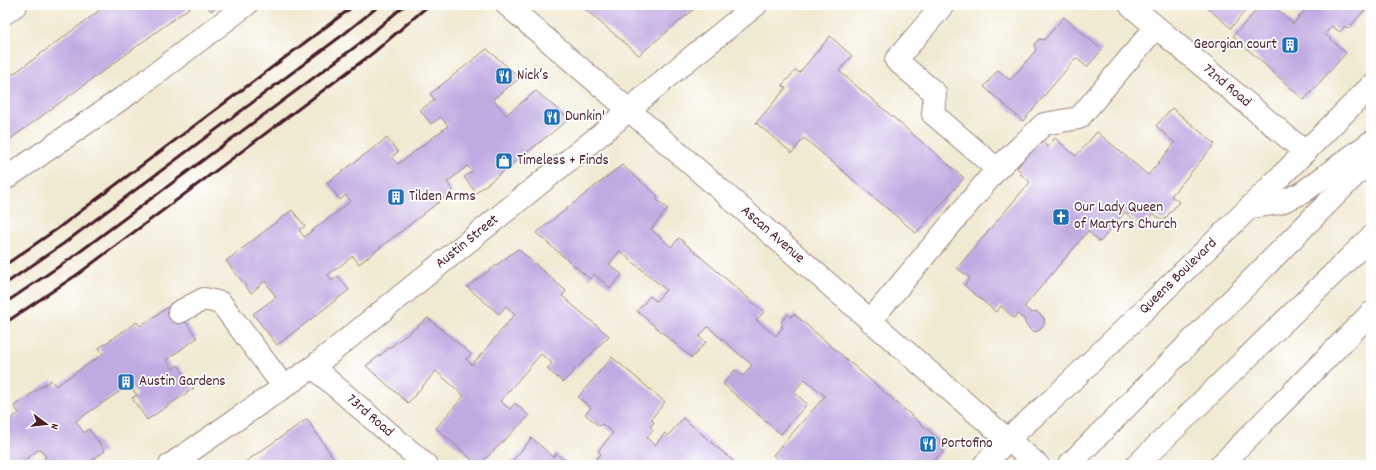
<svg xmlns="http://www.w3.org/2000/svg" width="1376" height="470" font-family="Dekko,sans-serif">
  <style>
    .building { fill: #c1aae2 }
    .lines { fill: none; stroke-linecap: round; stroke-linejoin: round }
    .minor-casing { stroke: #9e847e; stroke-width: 24 }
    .major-casing { stroke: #9e847e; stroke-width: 24 }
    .minor { stroke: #fff; stroke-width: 22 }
    .major { stroke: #fff; stroke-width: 22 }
    .rail { stroke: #4a1f2b; stroke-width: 3 }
    .labels { text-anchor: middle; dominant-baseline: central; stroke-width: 3.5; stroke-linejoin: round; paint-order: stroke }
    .poi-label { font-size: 15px; fill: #4a1f2b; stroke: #fff; text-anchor: start }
    .street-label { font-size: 15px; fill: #4a1f2b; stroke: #fff }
  </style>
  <rect width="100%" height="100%" fill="#fff"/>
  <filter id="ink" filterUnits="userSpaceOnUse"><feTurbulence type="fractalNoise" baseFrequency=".025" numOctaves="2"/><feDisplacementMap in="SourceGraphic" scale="8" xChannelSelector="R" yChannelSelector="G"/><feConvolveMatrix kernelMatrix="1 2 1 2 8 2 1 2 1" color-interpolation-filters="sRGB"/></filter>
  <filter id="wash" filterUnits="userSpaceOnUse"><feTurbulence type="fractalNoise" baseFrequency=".012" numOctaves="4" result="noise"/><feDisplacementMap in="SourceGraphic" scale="16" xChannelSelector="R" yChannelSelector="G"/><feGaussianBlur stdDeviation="0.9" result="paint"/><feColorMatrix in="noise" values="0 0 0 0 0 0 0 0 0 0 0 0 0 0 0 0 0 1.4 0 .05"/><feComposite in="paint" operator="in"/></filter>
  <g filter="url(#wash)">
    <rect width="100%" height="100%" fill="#f1ead2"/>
    <g id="blocks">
      <g class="building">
        <polygon points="107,5 193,5 5,143 5,80"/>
        <polygon points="206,5 219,5 211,11"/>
        <polygon points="580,5 699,5 639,55"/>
        <polygon points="1204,5 1250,5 1231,28"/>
        <polygon points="1261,5 1273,5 1293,24 1307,8 1304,5 1369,5 1348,29 1345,26 1340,32 1332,26 1325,34 1346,53 1304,100 1233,36"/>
        <polygon points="1064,17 1102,50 1087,67 1076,58 1023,121 984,87 998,70 1010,80 1036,50 1034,45 1039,39 1044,40"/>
        <polygon points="830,36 852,56 839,71 964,178 916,233 804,138 792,153 756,123 786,88 782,85 796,70 799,73"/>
        <polygon points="487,49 520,78 493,99 506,115 536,91 569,119 476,193 464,177 472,171 467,166 447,182 453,191 359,264 353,256 328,275 332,281 338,276 349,290 277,345 253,314 276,297 265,281 251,293 226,261 292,210 305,226 299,230 304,237 351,201 346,195 340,200 327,183 387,138 398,152 391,157 398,164 448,126 441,117 431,124 420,110 435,100 430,94"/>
        <polygon points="1172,108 1215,144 1171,196 1179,202 1163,221 1153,213 1142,227 1125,212 1100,242 1088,231 1024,307 1032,313 1037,312 1044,318 1044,324 1038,331 1033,332 1026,325 1024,319 1018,314 1014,318 1001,306 996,312 964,285 970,278 957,268 1030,182 1019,173 1021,171 1017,168 1024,159 1022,158 1041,141 1048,147 1055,138 1076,156 1097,132 1148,175 1175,143 1156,126"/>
        <polygon points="622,165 658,196 656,199 668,209 651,229 671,247 679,238 764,312 756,320 776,336 783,327 781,326 783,324 781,322 788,314 791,317 794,314 941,441 943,452 929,465 784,465 773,455 825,396 805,379 794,392 807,404 781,434 723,384 735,370 743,376 752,365 708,327 699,337 706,342 692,358 637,311 650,296 656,301 666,290 620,251 609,264 622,275 610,288 594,274 590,279 536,233"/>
        <polygon points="518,249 566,291 562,296 609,336 563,382 547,369 552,363 541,354 500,401 510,409 515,403 529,416 479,465 478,465 436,428 464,396 436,371 408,403 366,366 428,318 471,354 466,359 472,365 515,314 506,306 499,314 467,287"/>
        <polygon points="173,304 197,338 166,360 173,369 178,365 194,388 147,420 132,398 137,395 129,385 76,421 84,433 89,429 105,451 85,465 43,465 41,461 46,457 40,449 17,465 5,465 5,423 19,413 14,406 51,380 56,386 103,354 99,348 137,322 140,326"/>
        <polygon points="612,357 665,402 651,419 654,422 650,427 653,430 647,438 655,445 665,433 668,436 683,418 738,465 591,465 601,454 598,451 613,433 602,424 599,426 585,414 591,408 578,397"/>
        <polygon points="307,419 338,465 247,465 245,462"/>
        <polygon points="532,438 553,457 556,453 570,465 509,465"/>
      </g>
    </g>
  </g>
  <g filter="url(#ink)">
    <use href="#blocks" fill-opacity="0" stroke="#9e847e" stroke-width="1"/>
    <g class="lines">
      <defs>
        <g id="minor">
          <path id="s1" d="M 507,5 L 652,130 L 973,410 L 1038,465"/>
          <polyline points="943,5 896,60 935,93 933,114 997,169"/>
          <path id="s2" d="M 1130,5 L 1305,152"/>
          <polyline points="5,13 16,5"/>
          <polyline points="5,179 134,90 246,5"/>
          <polyline points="179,312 204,299 221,303 284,387"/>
          <polyline points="870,321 997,169 1044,124 1079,118 1156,27"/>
          <path id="s3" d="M 313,367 L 426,465"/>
          <path id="s4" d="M 170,465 L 313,367 L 601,134 L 672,73 L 756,5"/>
          <path id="s5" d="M 984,465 L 1008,439 L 1054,398 L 1250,207 L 1371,86"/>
          <polyline points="1221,465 1371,313"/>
        </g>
        <g id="major">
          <polyline points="1250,207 1279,203 1302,193 1371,142"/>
          <polyline points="1069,465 1371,159"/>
          <polyline points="1137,465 1371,237"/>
        </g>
      </defs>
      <use href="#minor" class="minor-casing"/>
      <use href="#major" class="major-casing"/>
      <use href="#minor" class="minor"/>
      <use href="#major" class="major"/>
      <g class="rail">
        <polyline points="5,265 57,229 355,5"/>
        <polyline points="5,284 63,244 344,34 380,5"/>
        <polyline points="5,303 70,259 359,44 405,5"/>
        <polyline points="5,323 78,274 373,53 429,5"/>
      </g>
    </g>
  </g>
  <defs>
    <symbol id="building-square" viewBox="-11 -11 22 22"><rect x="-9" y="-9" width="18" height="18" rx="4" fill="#1f6fb2" stroke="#fff"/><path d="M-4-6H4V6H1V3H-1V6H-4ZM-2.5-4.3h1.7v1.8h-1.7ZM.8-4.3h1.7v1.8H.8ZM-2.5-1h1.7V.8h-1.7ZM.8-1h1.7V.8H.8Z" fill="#fff"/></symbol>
    <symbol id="restaurant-square" viewBox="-11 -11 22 22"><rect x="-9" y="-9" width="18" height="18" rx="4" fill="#1f6fb2" stroke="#fff"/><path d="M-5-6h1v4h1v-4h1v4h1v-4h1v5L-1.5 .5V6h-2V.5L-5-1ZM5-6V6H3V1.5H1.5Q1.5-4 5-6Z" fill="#fff"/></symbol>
    <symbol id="shop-square" viewBox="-11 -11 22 22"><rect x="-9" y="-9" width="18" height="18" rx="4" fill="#1f6fb2" stroke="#fff"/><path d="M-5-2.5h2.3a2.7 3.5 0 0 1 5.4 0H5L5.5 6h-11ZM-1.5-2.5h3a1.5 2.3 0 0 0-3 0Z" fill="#fff"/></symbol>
    <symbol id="church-square" viewBox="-11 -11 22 22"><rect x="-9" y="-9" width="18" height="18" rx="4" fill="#1f6fb2" stroke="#fff"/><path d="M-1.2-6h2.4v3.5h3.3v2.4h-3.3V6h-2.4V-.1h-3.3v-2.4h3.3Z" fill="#fff"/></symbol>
  </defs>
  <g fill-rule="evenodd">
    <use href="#building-square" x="1280" y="35" width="20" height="20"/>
    <use href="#restaurant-square" x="494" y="66" width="20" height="20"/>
    <use href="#restaurant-square" x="542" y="107" width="20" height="20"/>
    <use href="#shop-square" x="494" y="151" width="20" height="20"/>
    <use href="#building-square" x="386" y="187" width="20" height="20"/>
    <use href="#church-square" x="1051" y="207" width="20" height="20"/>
    <use href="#building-square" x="116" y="372" width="20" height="20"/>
    <use href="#restaurant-square" x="918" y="434" width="20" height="20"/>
  </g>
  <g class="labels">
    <g class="poi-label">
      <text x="1277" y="45" text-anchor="end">Georgian court</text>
      <text x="517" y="76">Nick’s</text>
      <text x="565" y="117">Dunkin'</text>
      <text x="517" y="161">Timeless + Finds</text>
      <text x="409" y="197">Tilden Arms</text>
      <text x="1074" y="208">Our Lady Queen<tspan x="1074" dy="17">of Martyrs Church</tspan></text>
      <text x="139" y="382">Austin Gardens</text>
      <text x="941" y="444">Portofino</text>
    </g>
    <g class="street-label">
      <text stroke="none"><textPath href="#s2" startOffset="126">72nd Road</textPath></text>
      <text stroke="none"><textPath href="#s1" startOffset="351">Ascan Avenue</textPath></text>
      <text stroke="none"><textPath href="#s4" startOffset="372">Austin Street</textPath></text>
      <text stroke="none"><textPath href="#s5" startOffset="271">Queens Boulevard</textPath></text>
      <text stroke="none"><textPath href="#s3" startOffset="75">73rd Road</textPath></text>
    </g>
  </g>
  <rect width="1376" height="470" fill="none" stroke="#fff" stroke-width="20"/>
  <g transform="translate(46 424) rotate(105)" stroke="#ffffff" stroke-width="3" paint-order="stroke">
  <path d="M0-3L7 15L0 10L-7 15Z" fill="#4a1f2b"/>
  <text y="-6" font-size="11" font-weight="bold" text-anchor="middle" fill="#4a1f2b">N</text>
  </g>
</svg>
